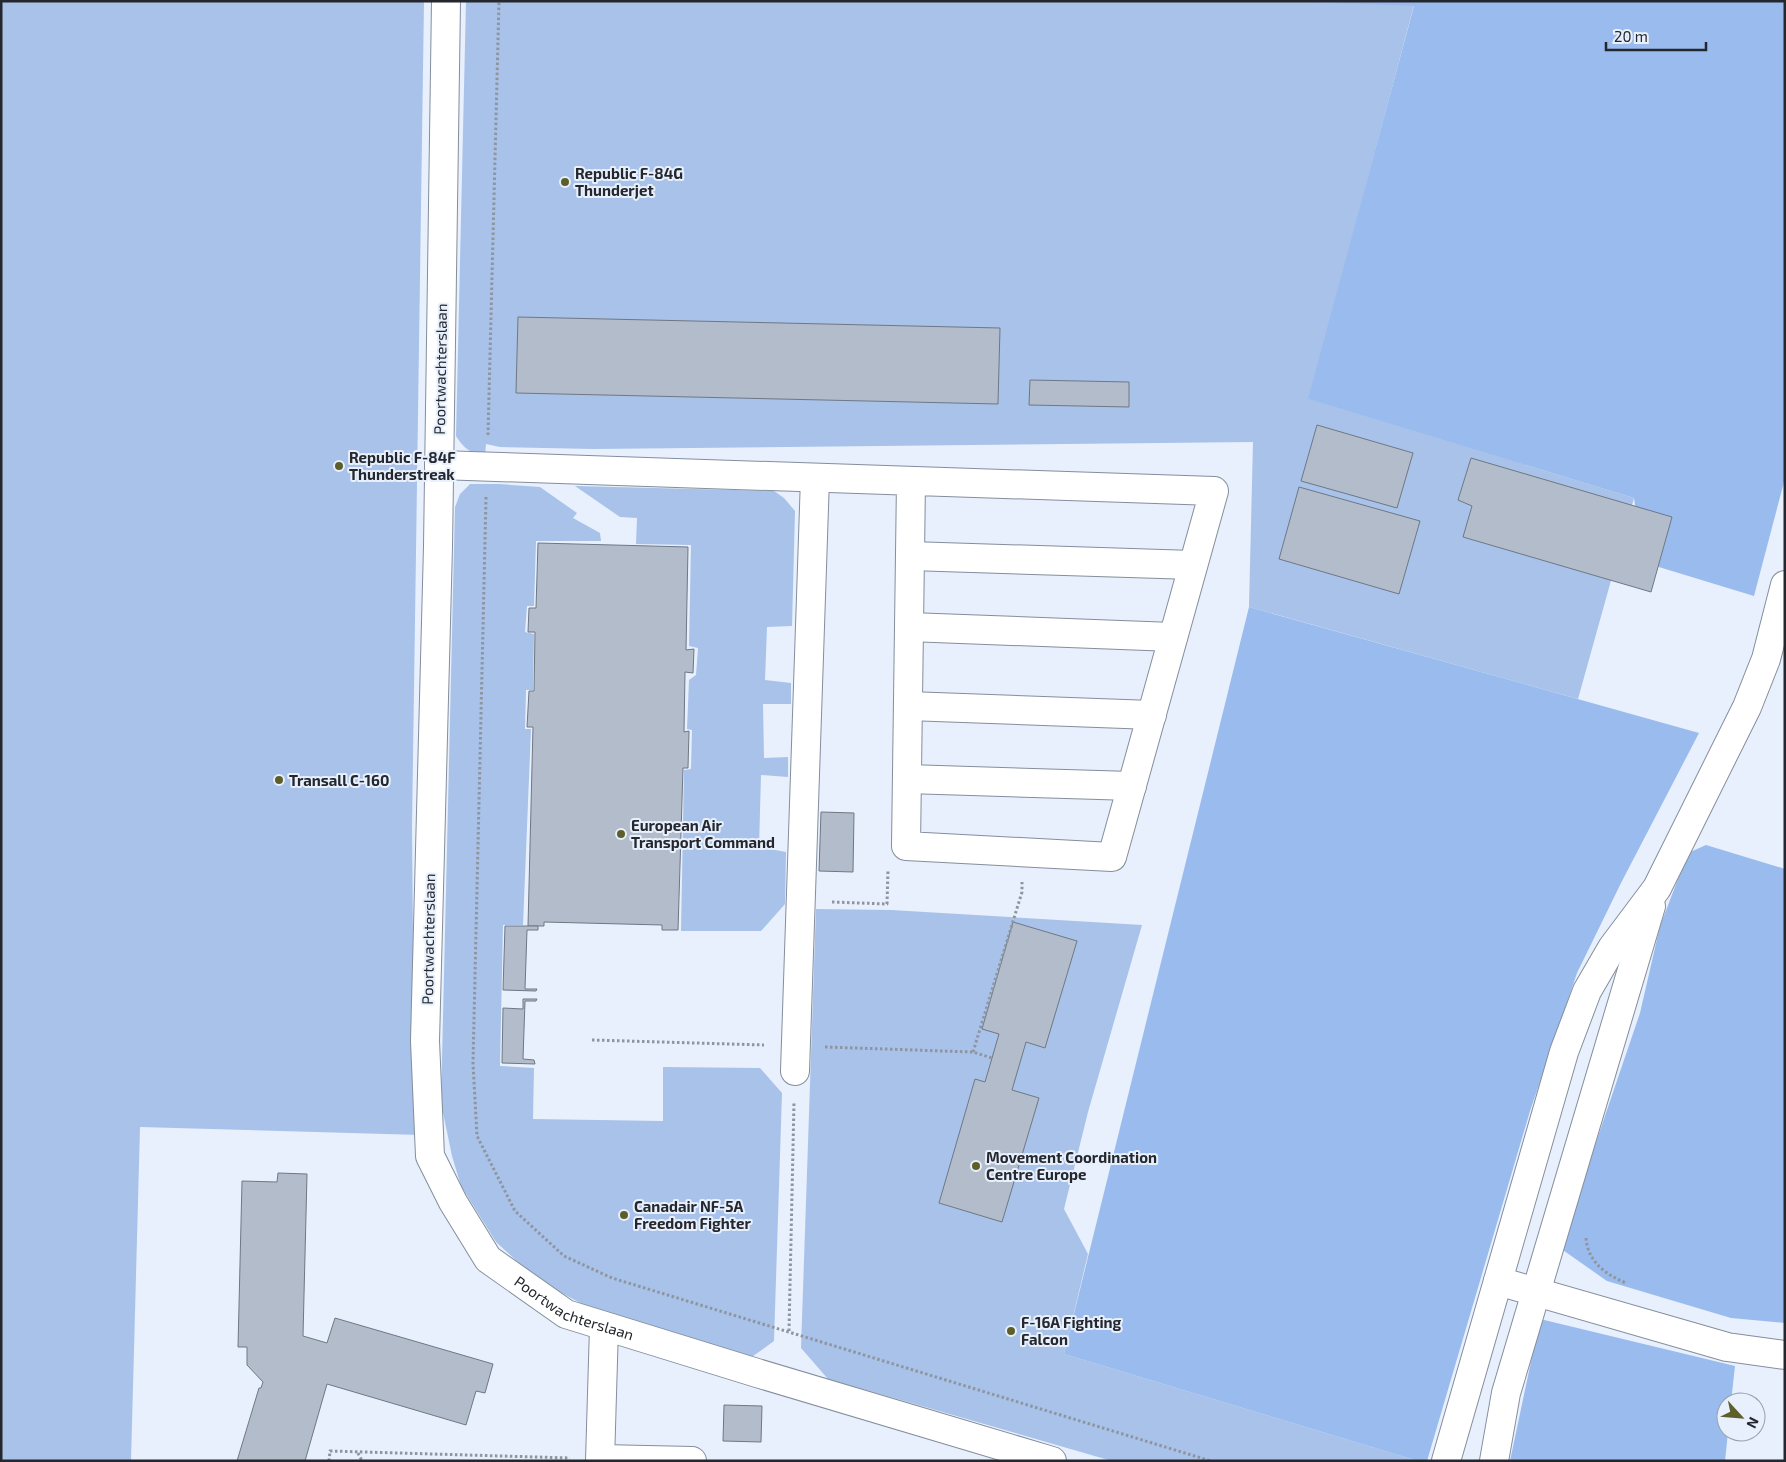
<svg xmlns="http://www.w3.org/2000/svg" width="1786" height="1462" font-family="'Exo 2',sans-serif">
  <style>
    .green { fill: #a8c2ea }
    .forest { fill: #9abbed }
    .building { fill: #b2bccb; stroke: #6e7885 }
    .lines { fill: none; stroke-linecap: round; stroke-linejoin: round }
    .minor-casing { stroke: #848e9c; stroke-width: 30 }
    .path { stroke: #8f959f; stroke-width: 3; stroke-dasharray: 2.5 2.5; stroke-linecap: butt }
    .minor { stroke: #fff; stroke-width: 28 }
    .poi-dot { fill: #5e5e2a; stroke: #e7f0fc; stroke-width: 2 }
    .labels { text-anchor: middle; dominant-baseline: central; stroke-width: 4; stroke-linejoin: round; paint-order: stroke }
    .poi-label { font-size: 15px; font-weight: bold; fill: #24272d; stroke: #e7f0fc; text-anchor: start }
    .street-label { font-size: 15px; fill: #24272d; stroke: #e7f0fc }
  </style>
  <rect width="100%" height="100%" fill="#e7f0fc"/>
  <g class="green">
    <polygon points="1,1 424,1 412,827 414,1051 421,1135 140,1127 131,1461 1,1461"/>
    <path d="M 466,1 L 1284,1 L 1414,5 L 1309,399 L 1634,498 L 1578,699 L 1249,607 L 1253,442 L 594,449 L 500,447 L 486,444 L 485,456 C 470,452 465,450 456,436 Z"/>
    <polygon points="470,484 499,484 540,487 577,513 573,518 600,533 601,541 536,541 534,606 527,606 525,632 534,634 533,690 526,690 525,729 531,729 523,925 503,925 500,1066 534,1068 533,1119 663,1121 663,1067 760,1068 782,1093 774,1341 749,1359 590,1308 539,1281 496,1242 461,1186 452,1156 441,1103 455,507 460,494"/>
    <polygon points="575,486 774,491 784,498 795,511 792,626 767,627 765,680 791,683 791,704 763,704 764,758 788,757 788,777 761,775 759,847 786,852 785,904 761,931 681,931 684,770 691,769 692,730 687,729 689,680 696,675 698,648 689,646 691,545 636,544 637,518 620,517"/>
    <polygon points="816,909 891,910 1142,925 1088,1112 1064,1209 1088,1254 1064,1354 1418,1461 1112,1461 828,1379 801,1348"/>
  </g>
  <g class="forest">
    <polygon points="1284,1 1785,1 1785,478 1754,596 1649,564 1640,540 1634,498 1308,399 1414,6"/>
    <polygon points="1249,607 1699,733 1621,883 1577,973 1530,1111 1427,1461 1418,1461 1064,1354"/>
    <polygon points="1706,845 1785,869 1785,1323 1731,1318 1607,1281 1560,1248 1640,1013 1660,926 1688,853"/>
    <polygon points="1540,1319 1735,1366 1731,1402 1726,1402 1726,1432 1728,1432 1725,1461 1510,1461"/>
  </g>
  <g class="building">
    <polygon points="518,317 1000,328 998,404 516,393"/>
    <polygon points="1030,380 1129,382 1129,407 1029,405"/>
    <polygon points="1317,425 1413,453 1397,508 1301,481"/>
    <polygon points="1471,458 1672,517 1651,592 1463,537 1472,506 1458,500"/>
    <polygon points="1299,487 1420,521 1399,594 1279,559"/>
    <polygon points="538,543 688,547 686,650 694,649 693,673 685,672 684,732 689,731 688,768 683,768 678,930 662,930 662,925 544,922 544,926 528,926 533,727 527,727 529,691 534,691 535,632 528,632 529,608 536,608"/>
    <polygon points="821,812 854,813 853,872 819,871"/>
    <polygon points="1013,922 1077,941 1045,1048 1026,1042 1012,1090 1039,1098 1002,1222 939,1203 975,1079 985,1082 999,1034 982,1029"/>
    <polygon points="505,926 538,926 538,930 527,930 525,989 537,989 536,991 503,990"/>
    <polygon points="523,999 537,999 536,1001 525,1001 523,1059 534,1060 535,1064 502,1063 503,1008 523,1009"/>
    <polygon points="278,1173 307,1174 303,1336 327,1343 335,1318 493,1364 485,1393 476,1391 466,1425 327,1384 305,1461 237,1461 259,1388 261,1388 263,1382 247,1365 247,1347 238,1347 242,1181 277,1182"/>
    <polygon points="724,1405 762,1406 761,1442 723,1441"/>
  </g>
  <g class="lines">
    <defs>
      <g id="minor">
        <path id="s1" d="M 446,1 L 438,546 L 425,1041 L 430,1156 L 453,1202 L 488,1259 L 566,1314 L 757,1373 L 1052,1461"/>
        <polyline points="439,465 1214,491 1112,857 906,846 911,481"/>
        <polyline points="910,556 1193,565"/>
        <polyline points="909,627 1173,637"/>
        <polyline points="908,706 1152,715"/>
        <polyline points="907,779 1132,786"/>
        <polyline points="795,1071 815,478"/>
        <polyline points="1498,1281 1727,1347 1785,1355"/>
        <polyline points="601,1459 692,1461"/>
        <polyline points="600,1461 604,1327"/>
        <polyline points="1446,1461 1564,1052 1587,991 1612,948 1657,888 1747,707 1766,659 1785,585"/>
        <polyline points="1494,1461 1506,1393 1651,906"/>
      </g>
    </defs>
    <use href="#minor" class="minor-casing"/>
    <g class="path">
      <polyline points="488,435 499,1"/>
      <polyline points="486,497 473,1063 477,1136 515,1211 564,1256 612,1278 1211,1461"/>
      <polyline points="832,902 887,904 888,870"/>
      <polyline points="592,1040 764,1045"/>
      <polyline points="825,1047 973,1052 992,1058"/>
      <polyline points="973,1052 1022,892 1022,882"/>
      <path d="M 1586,1238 C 1588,1262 1605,1274 1626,1283"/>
      <polyline points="789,1331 794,1102"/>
      <polyline points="358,1453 362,1461"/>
      <polyline points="329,1461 330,1451 570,1458"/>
    </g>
    <use href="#minor" class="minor"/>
  </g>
  <g class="poi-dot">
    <circle cx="565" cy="182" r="5"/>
    <circle cx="339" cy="466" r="5"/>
    <circle cx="279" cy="780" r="5"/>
    <circle cx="621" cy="834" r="5"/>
    <circle cx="976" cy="1166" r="5"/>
    <circle cx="624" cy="1215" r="5"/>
    <circle cx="1011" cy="1331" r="5"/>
  </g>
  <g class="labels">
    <g class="poi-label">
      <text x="575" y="173">Republic F-84G<tspan x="575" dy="17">Thunderjet</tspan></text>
      <text x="349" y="457">Republic F-84F<tspan x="349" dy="17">Thunderstreak</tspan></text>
      <text x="289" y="780">Transall C-160</text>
      <text x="631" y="825">European Air<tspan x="631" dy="17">Transport Command</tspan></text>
      <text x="986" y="1157">Movement Coordination<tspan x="986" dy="17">Centre Europe</tspan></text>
      <text x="634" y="1206">Canadair NF-5A<tspan x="634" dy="17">Freedom Fighter</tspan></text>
      <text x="1021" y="1322">F-16A Fighting<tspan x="1021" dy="17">Falcon</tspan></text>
    </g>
    <g class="street-label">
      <text transform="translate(440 369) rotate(-89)">Poortwachterslaan</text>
      <text transform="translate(428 939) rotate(-89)">Poortwachterslaan</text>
      <text stroke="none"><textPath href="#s1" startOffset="1374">Poortwachterslaan</textPath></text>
    </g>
  </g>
  <rect width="1786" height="1462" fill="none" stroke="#24272d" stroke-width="5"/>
  <g transform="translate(1741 1417) rotate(116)"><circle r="24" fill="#e7f0fc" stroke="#99a0a9"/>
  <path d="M0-4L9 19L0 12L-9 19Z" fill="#5e5e2a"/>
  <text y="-8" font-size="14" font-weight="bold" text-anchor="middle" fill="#24272d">N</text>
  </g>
  <path d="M1606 42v8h100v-8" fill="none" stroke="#24272d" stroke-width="2.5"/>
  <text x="1614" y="42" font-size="15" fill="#24272d" stroke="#e7f0fc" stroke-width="4" paint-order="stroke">20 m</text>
</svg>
